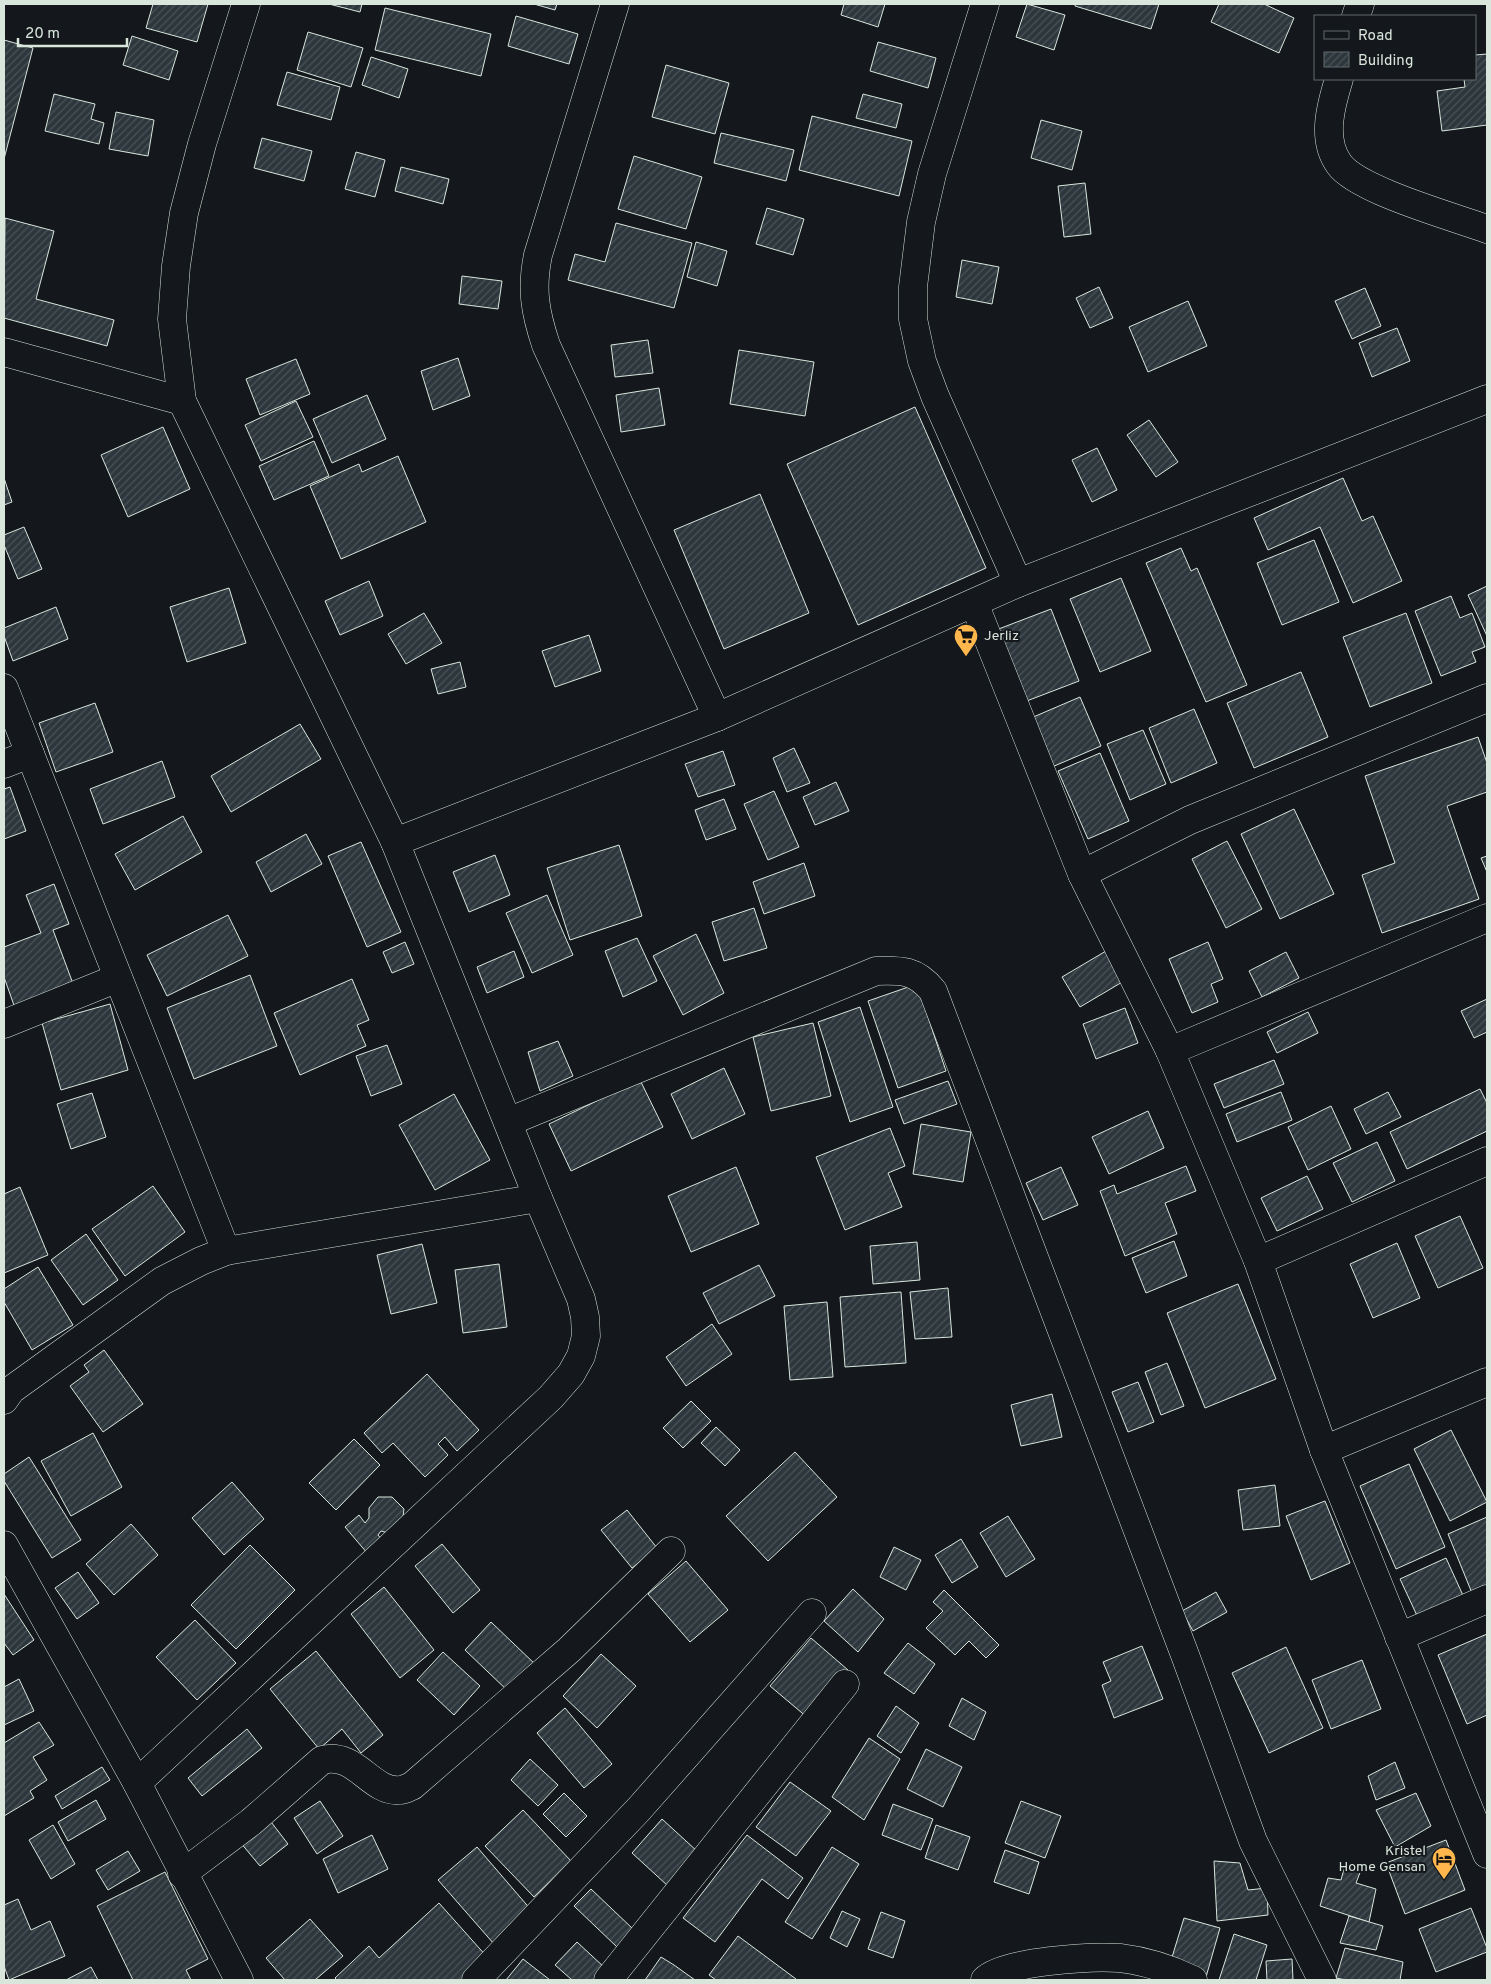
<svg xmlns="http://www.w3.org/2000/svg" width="1491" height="1984" font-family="Overpass,sans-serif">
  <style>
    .building { fill: url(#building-hatch); stroke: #d8e6dc }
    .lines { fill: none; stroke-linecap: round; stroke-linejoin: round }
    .minor-casing { stroke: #d8e6dc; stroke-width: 29 }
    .minor { stroke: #14181c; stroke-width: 28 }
    .labels { text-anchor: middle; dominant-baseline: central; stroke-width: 4; stroke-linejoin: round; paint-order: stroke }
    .poi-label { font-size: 14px; fill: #d8e6dc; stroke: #14181c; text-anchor: start }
  </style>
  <defs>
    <pattern id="building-hatch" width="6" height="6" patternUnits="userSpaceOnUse" patternTransform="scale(1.25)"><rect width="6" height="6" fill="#2c363c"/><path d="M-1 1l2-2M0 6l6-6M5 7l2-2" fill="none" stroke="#4a5358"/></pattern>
  </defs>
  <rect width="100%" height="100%" fill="#14181c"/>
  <g class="building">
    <polygon points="153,4 208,4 197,42 146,28"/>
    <polygon points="329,4 362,4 360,12"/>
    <polygon points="534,4 557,4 555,10"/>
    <polygon points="844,4 885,4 878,27 841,15"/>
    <polygon points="1027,4 1065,15 1054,50 1016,37"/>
    <polygon points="1075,4 1159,4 1151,29 1075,6"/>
    <polygon points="1219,4 1264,4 1294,18 1279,53 1211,22"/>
    <polygon points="385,8 491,34 481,76 375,50"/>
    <polygon points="516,16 578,34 569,64 508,46"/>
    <polygon points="308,32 363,48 351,87 297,70"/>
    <polygon points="132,36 178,51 169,80 123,65"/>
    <polygon points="4,40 33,48 4,159"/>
    <polygon points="878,42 936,58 928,88 870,71"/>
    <polygon points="1487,54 1487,125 1442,131 1437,91 1465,87 1464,79 1475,79 1475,55"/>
    <polygon points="371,57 408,69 399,98 362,85"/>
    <polygon points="666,65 729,83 715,134 652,117"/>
    <polygon points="287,72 340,87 331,120 277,105"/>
    <polygon points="54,94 95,104 91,119 104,123 99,144 45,131"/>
    <polygon points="863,94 902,104 896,128 856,118"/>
    <polygon points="116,112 154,120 148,156 109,149"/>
    <polygon points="812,116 912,141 899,196 799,170"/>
    <polygon points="1041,120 1082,131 1072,170 1031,158"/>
    <polygon points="721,133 794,150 786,181 714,163"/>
    <polygon points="262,138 312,151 304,181 254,168"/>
    <polygon points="356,152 385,160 375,197 345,189"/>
    <polygon points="634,156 702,177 686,229 618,209"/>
    <polygon points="401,167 449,179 443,204 395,191"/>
    <polygon points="1085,183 1091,234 1064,237 1058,186"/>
    <polygon points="767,208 804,219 793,255 756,244"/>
    <polygon points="5,218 54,231 36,299 114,320 107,346 4,318"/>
    <polygon points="616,223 692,243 674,308 568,280 575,254 605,262"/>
    <polygon points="696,242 727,251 717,286 687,277"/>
    <polygon points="962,260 999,267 992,304 956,297"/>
    <polygon points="462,276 502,281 498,309 459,304"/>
    <polygon points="1099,287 1113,318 1090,328 1076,298"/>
    <polygon points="1365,288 1381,326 1352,339 1335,301"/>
    <polygon points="1188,301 1207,346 1148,372 1129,327"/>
    <polygon points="1397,328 1410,361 1372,377 1359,343"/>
    <polygon points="648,340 653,373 615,377 611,345"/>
    <polygon points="739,350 814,362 805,416 730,404"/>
    <polygon points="458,358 470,396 433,410 421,371"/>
    <polygon points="296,359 310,394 260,415 246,379"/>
    <polygon points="659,388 665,425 621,432 616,395"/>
    <polygon points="367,395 386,439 332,463 313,419"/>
    <polygon points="296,401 313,437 261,461 245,425"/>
    <polygon points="915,407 986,568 858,625 787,464"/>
    <polygon points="1149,420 1178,462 1156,477 1127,435"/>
    <polygon points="163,427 190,489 128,517 101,455"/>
    <polygon points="314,441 329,476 274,500 259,466"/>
    <polygon points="1097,448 1117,490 1092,502 1072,460"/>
    <polygon points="398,456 426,522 341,559 310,486 359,464 362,472"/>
    <polygon points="4,478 12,502 4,505"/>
    <polygon points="1343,478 1362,521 1373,516 1402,581 1353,603 1320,527 1268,550 1254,518"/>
    <polygon points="760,494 809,613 724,649 674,530"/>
    <polygon points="24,527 42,569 18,579 4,545 4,535"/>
    <polygon points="1314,540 1339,602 1282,625 1257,563"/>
    <polygon points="1181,548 1191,571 1197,568 1247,685 1206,702 1146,563"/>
    <polygon points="1121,578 1151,651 1100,672 1070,599"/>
    <polygon points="369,581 383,616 340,635 325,601"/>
    <polygon points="1487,586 1487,636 1468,595"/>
    <polygon points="229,588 246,643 187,662 170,607"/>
    <polygon points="1451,596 1460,618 1472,613 1485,647 1472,652 1476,662 1441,676 1415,611"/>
    <polygon points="56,607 68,639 13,661 4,636 4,628"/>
    <polygon points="1051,609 1079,681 1024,702 996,630"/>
    <polygon points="424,613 442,643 406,664 388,634"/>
    <polygon points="1406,613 1432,683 1370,707 1343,637"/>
    <polygon points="589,635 601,671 555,687 542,651"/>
    <polygon points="460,662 466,687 438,694 431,669"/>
    <polygon points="1301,672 1328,737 1254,768 1227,703"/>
    <polygon points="1080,697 1101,746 1052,767 1031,718"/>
    <polygon points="95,703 113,752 56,772 39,723"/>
    <polygon points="1194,709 1217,763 1171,783 1149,728"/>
    <polygon points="300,724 321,759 231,812 211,776"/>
    <polygon points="1143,730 1166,784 1130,800 1107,744"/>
    <polygon points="1478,737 1487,763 1487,792 1447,806 1479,899 1382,933 1362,875 1395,863 1365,776"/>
    <polygon points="794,748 810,783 787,792 773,758"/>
    <polygon points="723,751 735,785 698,797 685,764"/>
    <polygon points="1100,753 1129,821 1088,839 1058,771"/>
    <polygon points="162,761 175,797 103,824 90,789"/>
    <polygon points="836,782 849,811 815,825 803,797"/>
    <polygon points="10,787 26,831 4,839 4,789"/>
    <polygon points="774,791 799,847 768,860 744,804"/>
    <polygon points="724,799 736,829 706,840 695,810"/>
    <polygon points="1294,809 1334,894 1280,919 1241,834"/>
    <polygon points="183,816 202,852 135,890 115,854"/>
    <polygon points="306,834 322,864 271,892 256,862"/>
    <polygon points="1227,841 1262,909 1226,928 1192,859"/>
    <polygon points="361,842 401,932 367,947 328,856"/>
    <polygon points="619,845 642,916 570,940 547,868"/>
    <polygon points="495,855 510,895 469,912 453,872"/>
    <polygon points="1487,856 1487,872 1481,858"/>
    <polygon points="804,863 815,896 764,914 753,882"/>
    <polygon points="54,884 69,924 53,930 75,989 16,1011 4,977 4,947 41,933 26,895"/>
    <polygon points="547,895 573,955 532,973 506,913"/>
    <polygon points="754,908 767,948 724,961 712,922"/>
    <polygon points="228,915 248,956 167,996 147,955"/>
    <polygon points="696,934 724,993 683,1015 653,956"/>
    <polygon points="637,938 657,981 623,997 605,951"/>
    <polygon points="405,942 414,964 392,973 383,952"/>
    <polygon points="1208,942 1223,979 1211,984 1218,1002 1192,1013 1169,959"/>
    <polygon points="514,951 524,977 487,993 477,967"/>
    <polygon points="1106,951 1124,981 1080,1007 1062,977"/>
    <polygon points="1286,952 1299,978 1262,997 1249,971"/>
    <polygon points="250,975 277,1046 194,1079 167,1008"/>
    <polygon points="352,979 369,1020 357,1025 366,1046 300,1075 274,1013"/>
    <polygon points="917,984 946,1071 898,1088 868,1001"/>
    <polygon points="1487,999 1487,1032 1474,1038 1461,1011"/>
    <polygon points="110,1004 128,1070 61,1090 42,1023"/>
    <polygon points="860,1007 893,1107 850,1122 818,1022"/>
    <polygon points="1125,1008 1138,1043 1096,1059 1083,1024"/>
    <polygon points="1308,1012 1318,1033 1277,1053 1267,1032"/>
    <polygon points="813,1023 831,1096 771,1111 753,1037"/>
    <polygon points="558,1041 573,1076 540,1091 528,1052"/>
    <polygon points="387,1045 402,1084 371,1096 356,1056"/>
    <polygon points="1274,1060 1284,1084 1224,1108 1214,1084"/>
    <polygon points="724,1068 745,1114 692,1139 671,1094"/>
    <polygon points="640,1080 663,1127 571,1171 549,1124"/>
    <polygon points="948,1081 957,1104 904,1124 895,1100"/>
    <polygon points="1480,1089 1487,1103 1487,1131 1407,1169 1390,1132"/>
    <polygon points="1281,1092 1292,1120 1237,1142 1226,1114"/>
    <polygon points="1388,1092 1401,1117 1366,1134 1354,1109"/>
    <polygon points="92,1093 106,1137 71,1149 57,1104"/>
    <polygon points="454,1094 490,1160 435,1190 399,1125"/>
    <polygon points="1331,1106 1351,1149 1308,1170 1288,1127"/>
    <polygon points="1148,1111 1164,1148 1109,1174 1092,1137"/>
    <polygon points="921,1124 971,1132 963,1182 913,1174"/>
    <polygon points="890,1128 905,1166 888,1173 902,1207 845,1230 816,1157"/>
    <polygon points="1377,1142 1395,1181 1352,1202 1333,1163"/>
    <polygon points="1186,1166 1196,1191 1165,1203 1177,1234 1125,1256 1100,1191 1114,1185 1117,1194"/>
    <polygon points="736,1167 759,1224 691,1252 668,1196"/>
    <polygon points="1061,1167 1078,1205 1043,1220 1026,1183"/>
    <polygon points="1307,1176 1323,1209 1277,1231 1261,1198"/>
    <polygon points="153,1186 185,1232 125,1276 92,1229"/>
    <polygon points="20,1187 48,1255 4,1273 4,1194"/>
    <polygon points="1460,1216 1483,1268 1438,1288 1415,1236"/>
    <polygon points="86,1234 118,1280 83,1305 51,1260"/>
    <polygon points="1174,1241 1187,1276 1146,1293 1132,1258"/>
    <polygon points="917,1242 920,1280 873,1284 870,1246"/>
    <polygon points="1397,1243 1420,1298 1373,1318 1350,1264"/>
    <polygon points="422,1244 437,1303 391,1314 377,1255"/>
    <polygon points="499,1264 507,1327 463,1333 455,1270"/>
    <polygon points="759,1265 775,1296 719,1324 703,1293"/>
    <polygon points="38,1267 73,1325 32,1350 4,1302 4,1289"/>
    <polygon points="1238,1284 1276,1379 1205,1408 1167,1313"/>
    <polygon points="948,1288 952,1337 915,1339 910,1292"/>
    <polygon points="901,1292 906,1363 845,1367 840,1297"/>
    <polygon points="827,1302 833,1377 790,1380 784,1306"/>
    <polygon points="712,1324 732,1354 686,1386 666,1357"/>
    <polygon points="104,1350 143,1404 103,1432 70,1386 89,1372 84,1365"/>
    <polygon points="1167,1363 1184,1406 1161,1415 1145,1372"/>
    <polygon points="427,1374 479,1430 457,1451 445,1437 438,1444 448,1455 425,1477 393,1443 382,1453 364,1433"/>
    <polygon points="1138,1382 1154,1422 1128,1432 1112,1392"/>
    <polygon points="1052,1394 1062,1437 1021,1446 1011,1405"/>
    <polygon points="691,1401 711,1421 683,1448 663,1428"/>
    <polygon points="716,1427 740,1450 725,1466 701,1443"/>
    <polygon points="1451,1430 1487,1502 1450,1521 1414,1449"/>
    <polygon points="93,1433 122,1487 71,1516 41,1461"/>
    <polygon points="354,1439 380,1465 336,1510 309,1483"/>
    <polygon points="795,1452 837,1497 768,1561 726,1516"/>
    <polygon points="29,1457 81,1540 52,1558 4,1481 4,1474"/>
    <polygon points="1409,1464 1445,1547 1396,1569 1360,1486"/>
    <polygon points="232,1482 264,1519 224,1555 192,1518"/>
    <polygon points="1275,1485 1280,1526 1243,1530 1238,1490"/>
    <polygon points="378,1497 392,1497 404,1509 402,1524 392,1534 381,1531 378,1535 383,1541 368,1554 345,1527 359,1515 365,1523 369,1518 369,1508"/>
    <polygon points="1325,1501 1350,1563 1311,1580 1286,1516"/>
    <polygon points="627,1510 657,1548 632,1568 601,1530"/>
    <polygon points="1008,1516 1035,1559 1006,1577 980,1533"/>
    <polygon points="1487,1517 1487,1592 1474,1598 1448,1534"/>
    <polygon points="131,1524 158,1555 114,1595 86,1564"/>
    <polygon points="961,1539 978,1567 952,1583 935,1555"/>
    <polygon points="442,1544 480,1590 453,1613 415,1566"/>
    <polygon points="250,1545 295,1590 236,1649 191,1605"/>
    <polygon points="894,1547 921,1560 906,1590 880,1577"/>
    <polygon points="1446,1558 1466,1602 1420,1622 1400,1579"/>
    <polygon points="686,1561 728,1610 690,1642 648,1594"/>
    <polygon points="78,1572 99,1603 77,1619 55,1588"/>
    <polygon points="384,1587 434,1650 400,1678 351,1614"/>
    <polygon points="853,1589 884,1619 858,1652 824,1621"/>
    <polygon points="944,1590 999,1645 986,1658 969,1641 955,1655 926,1628 943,1611 933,1602"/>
    <polygon points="1216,1592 1227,1612 1193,1631 1182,1611"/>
    <polygon points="4,1594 34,1640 13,1655 4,1643"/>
    <polygon points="195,1620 236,1663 197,1700 156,1657"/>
    <polygon points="491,1622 536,1665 509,1692 465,1650"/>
    <polygon points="1487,1634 1487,1715 1467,1724 1438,1655"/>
    <polygon points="811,1638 848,1670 808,1718 770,1686"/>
    <polygon points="908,1643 935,1664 914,1694 884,1673"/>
    <polygon points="1142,1646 1163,1699 1114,1718 1102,1685 1111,1681 1103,1662"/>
    <polygon points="1286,1647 1323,1728 1269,1753 1232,1673"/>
    <polygon points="316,1651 383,1735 361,1753 342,1729 319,1749 270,1689"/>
    <polygon points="443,1652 480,1686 454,1715 417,1680"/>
    <polygon points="601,1654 636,1686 597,1728 563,1696"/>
    <polygon points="1362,1660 1381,1709 1331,1729 1312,1680"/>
    <polygon points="19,1679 34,1711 4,1725 4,1687"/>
    <polygon points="962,1698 986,1712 974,1740 949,1726"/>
    <polygon points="896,1706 919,1723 901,1753 877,1736"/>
    <polygon points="565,1708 612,1764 584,1788 537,1733"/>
    <polygon points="39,1722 54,1745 33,1757 47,1780 30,1791 34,1798 4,1816 4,1743"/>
    <polygon points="247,1729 262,1748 202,1796 188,1778"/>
    <polygon points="869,1738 900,1759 864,1820 832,1797"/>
    <polygon points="926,1749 962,1767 943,1807 907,1789"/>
    <polygon points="530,1759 558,1785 538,1806 511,1780"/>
    <polygon points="1395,1762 1405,1788 1376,1800 1368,1776"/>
    <polygon points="102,1767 110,1780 62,1809 55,1796"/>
    <polygon points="790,1782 831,1811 796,1856 756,1827"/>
    <polygon points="564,1793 587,1816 566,1837 543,1814"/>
    <polygon points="1416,1793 1431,1826 1395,1847 1376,1810"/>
    <polygon points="96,1800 106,1819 68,1841 58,1822"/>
    <polygon points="320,1801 343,1836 317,1854 294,1818"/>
    <polygon points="1021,1801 1061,1816 1045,1858 1005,1843"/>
    <polygon points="893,1804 933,1819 921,1850 882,1835"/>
    <polygon points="523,1810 571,1861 534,1897 485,1846"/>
    <polygon points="268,1818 288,1844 260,1866 240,1842"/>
    <polygon points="662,1819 698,1852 668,1886 632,1853"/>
    <polygon points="53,1825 75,1864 51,1879 29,1840"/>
    <polygon points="936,1825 970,1837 958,1870 925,1858"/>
    <polygon points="372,1835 388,1869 338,1893 323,1859"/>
    <polygon points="747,1835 803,1878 788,1899 762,1879 715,1942 683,1918"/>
    <polygon points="1446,1840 1465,1890 1405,1914 1386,1863"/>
    <polygon points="477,1847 532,1911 494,1944 438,1880"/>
    <polygon points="832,1847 859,1864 812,1939 785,1922"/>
    <polygon points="1005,1850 1039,1862 1029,1894 994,1882"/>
    <polygon points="128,1851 140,1871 108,1890 96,1870"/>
    <polygon points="1214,1861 1240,1863 1248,1890 1267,1888 1268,1915 1217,1921"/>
    <polygon points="1345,1865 1361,1870 1356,1883 1376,1889 1369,1922 1320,1906 1328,1878 1341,1880"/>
    <polygon points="165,1872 208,1959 186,1970 191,1980 133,1980 97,1906"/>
    <polygon points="591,1889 633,1929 617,1947 574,1906"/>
    <polygon points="18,1899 31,1930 50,1921 65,1956 9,1980 4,1966 4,1905"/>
    <polygon points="439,1903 488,1958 464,1980 337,1980 335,1978 369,1946 379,1958"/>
    <polygon points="1471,1908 1487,1948 1487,1952 1436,1972 1419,1929"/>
    <polygon points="842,1911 860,1919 847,1947 830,1938"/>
    <polygon points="881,1912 905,1921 893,1958 868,1949"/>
    <polygon points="1349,1916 1383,1926 1376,1950 1340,1943"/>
    <polygon points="1184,1918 1220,1928 1206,1977 1169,1967"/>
    <polygon points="310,1919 343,1956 315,1980 285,1980 266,1958"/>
    <polygon points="1234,1934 1267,1945 1256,1980 1219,1980"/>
    <polygon points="738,1936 796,1979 795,1980 716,1980 709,1975"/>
    <polygon points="577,1942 605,1968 593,1980 572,1980 555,1965"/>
    <polygon points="1345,1948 1403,1962 1400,1980 1346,1980 1336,1978"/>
    <polygon points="661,1957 674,1965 695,1980 645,1980"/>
    <polygon points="523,1959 550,1980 506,1980"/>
    <polygon points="1292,1959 1293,1980 1267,1980 1266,1961"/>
    <polygon points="91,1967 98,1980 66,1980"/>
  </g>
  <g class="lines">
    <defs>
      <g id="minor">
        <path d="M 615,4 L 538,255 C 531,289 535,312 546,345 L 717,717"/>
        <polyline points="985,4 932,174 921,222 913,287 913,319 922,361 935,396 1018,583"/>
        <polyline points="1356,16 1360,4"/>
        <path d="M 1339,79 C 1331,105 1321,139 1339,164 C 1357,190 1454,217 1487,229"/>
        <polyline points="4,352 182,401"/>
        <polyline points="974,603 1082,874 1170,1051 1258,1261 1324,1450 1487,1854"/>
        <polyline points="4,688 226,1251"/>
        <polyline points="4,764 30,754"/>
        <polyline points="395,842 717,717 1018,583 1487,399"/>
        <polyline points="1082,874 1190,820 1487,698"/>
        <polyline points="4,1024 118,978"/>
        <polyline points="1170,1051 1487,918"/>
        <path d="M 508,1122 L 876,971 C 902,970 916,970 933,991 L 1185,1655 L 1253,1841 L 1322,1980"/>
        <polyline points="1258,1261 1487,1161"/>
        <polyline points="4,1400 11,1390 162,1281 201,1261 226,1251 538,1198"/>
        <polyline points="1324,1450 1487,1382"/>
        <polyline points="4,1545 137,1783 239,1980"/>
        <polyline points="1399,1637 1487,1599"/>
        <polyline points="137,1783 551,1397 571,1374 581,1356 586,1336 585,1317 581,1299 538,1198 395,842 182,401 172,319 176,266 184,213 202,144 246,4"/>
        <path d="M 182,1874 L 251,1822 L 322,1760 C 357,1751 371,1794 401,1790 C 404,1790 409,1787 412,1786 L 569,1650 L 671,1551"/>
        <polyline points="476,1980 639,1809 812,1613"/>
        <polyline points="608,1980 845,1684"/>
        <path d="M 985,1980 C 1004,1961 1092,1956 1120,1958 C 1145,1961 1170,1969 1193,1980"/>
      </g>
    </defs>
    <use href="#minor" class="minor-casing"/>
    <use href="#minor" class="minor"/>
  </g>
  <defs>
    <symbol id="supermarket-pin" viewBox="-11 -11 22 30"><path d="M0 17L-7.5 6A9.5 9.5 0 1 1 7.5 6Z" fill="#ffb74d" stroke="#14181c"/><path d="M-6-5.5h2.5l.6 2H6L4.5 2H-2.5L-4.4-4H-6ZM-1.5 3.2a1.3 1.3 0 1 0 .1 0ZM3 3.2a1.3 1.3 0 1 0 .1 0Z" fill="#111"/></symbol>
    <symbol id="hotel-pin" viewBox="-11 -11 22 30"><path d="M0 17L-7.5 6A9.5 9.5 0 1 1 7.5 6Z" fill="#ffb74d" stroke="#14181c"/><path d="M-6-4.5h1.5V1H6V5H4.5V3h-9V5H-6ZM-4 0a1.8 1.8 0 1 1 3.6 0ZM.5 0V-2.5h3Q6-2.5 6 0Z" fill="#111"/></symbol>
  </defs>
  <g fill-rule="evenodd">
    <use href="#supermarket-pin" x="952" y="622" width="28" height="38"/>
    <use href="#hotel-pin" x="1430" y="1845" width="28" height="38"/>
  </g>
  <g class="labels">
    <g class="poi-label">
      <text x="984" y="636">Jerliz</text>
      <text x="1426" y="1851" text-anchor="end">Kristel<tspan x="1426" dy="16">Home Gensan</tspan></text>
    </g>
  </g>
  <rect width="1491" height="1984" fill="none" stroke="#d8e6dc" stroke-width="10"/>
  <rect x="1314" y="15" width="162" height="65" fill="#14181c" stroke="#626a69"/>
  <rect x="1324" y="31" width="25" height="8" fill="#14181c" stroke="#626a69"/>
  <text x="1358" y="40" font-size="15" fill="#d8e6dc">Road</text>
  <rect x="1324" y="52" width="25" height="15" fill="url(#building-hatch)" stroke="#626a69"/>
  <text x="1358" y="65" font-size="15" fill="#d8e6dc">Building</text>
  <path d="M18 38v8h109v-8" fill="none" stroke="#d8e6dc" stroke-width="2.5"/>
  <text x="25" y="38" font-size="15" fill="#d8e6dc" stroke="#14181c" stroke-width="4" paint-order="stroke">20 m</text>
</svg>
